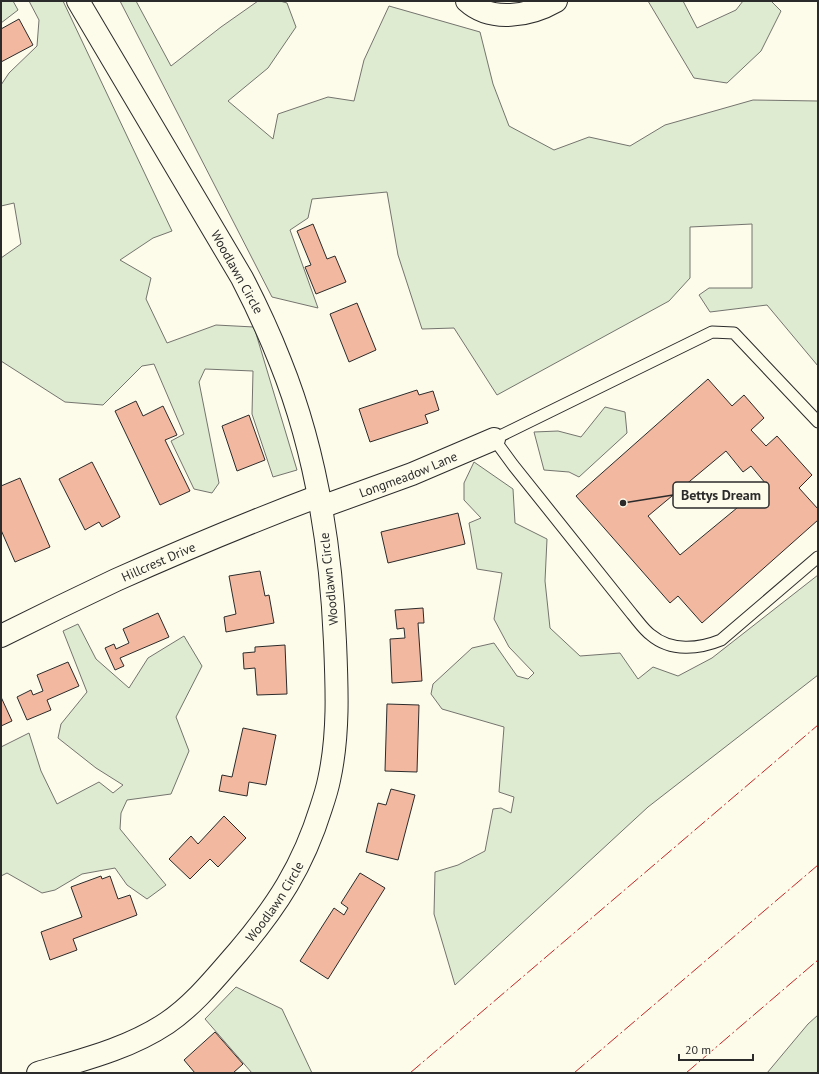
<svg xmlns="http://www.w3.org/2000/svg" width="819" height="1074" font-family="'PT Sans',sans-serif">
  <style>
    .green { fill: #deebd1; stroke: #74746e }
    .building { fill: #f2b8a0; stroke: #2b2b2b; fill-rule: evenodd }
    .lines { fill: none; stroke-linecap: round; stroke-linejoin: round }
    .lane-casing { stroke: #2b2b2b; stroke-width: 13 }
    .street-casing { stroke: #2b2b2b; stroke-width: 24 }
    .lane { stroke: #fdfbea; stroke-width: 11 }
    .street { stroke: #fdfbea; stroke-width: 22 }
    .power { stroke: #c62828; stroke-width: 1; stroke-dasharray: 14 3 2 3; stroke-linecap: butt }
    .labels { text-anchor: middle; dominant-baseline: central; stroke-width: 3; stroke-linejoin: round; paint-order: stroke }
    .street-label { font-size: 13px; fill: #2b2b2b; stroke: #fdfbea }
    .leader { fill: none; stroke: #2b2b2b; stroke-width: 1.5 }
    .callout-dot { fill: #2b2b2b; stroke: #fdfbea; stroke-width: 1.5 }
    .callout { fill: #fdfbea; stroke: #2b2b2b; stroke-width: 1.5 }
    .callout-label { font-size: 14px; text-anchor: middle; font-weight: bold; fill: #2b2b2b }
  </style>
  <rect width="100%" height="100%" fill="#fdfbea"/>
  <g class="green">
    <polygon points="1,1 13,1 18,10 1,23"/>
    <polygon points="29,1 63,1 172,231 153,238 120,260 151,278 146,299 167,343 216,325 254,327 297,470 273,477 252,414 253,371 205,369 199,382 219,483 212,493 194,489 171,441 184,434 154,364 142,366 103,405 65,402 1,361 1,258 21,244 14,203 1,206 1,85 9,73 37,46 39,20"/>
    <polygon points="120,1 136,1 171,66 221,27 258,1 280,1 287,3 296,27 268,68 228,101 273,139 278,114 328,97 354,101 364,60 389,6 480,32 493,84 509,126 554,150 589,137 630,146 665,125 753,100 818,101 818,366 767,305 710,312 699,295 709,288 752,288 752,224 690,227 690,278 669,301 497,395 454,328 422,329 398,255 387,192 312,199 308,218 290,230 318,308 272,297"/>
    <polygon points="648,1 683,1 697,28 736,10 743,1 771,1 781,11 761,51 727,83 694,78"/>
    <polygon points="605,407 625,412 627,433 579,477 569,472 544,470 534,432 558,431 581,437"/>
    <polygon points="474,462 513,489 515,523 547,539 545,581 550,628 580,656 620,653 638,679 653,667 678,676 712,658 818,575 818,675 648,807 455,985 434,914 435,872 458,865 485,851 493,809 501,808 511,813 514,797 499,792 504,727 442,709 431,694 433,684 472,648 494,643 517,676 528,679 534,673 509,647 494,619 502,573 477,569 469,523 481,518 464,500 464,483"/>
    <polygon points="78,624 96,659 129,688 148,658 184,636 202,666 176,717 189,751 171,794 127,800 121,813 120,829 166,885 147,899 127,885 115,868 82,874 55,890 42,893 7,873 1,876 1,747 29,733 41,771 57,804 99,782 113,793 123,785 96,768 58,738 61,724 87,692 63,631"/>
    <polygon points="236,987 282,1009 312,1073 252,1073 205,1019"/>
    <polygon points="818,1015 818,1073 767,1073 808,1024"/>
  </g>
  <g class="building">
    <polygon points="19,19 33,45 1,62 1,29"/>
    <polygon points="313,224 327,259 335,256 346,282 316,294 305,267 311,265 297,231"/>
    <polygon points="357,303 376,350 349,362 330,314"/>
    <path d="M 708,379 L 732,406 L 744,395 L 764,418 L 751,430 L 766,446 L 777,436 L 812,475 L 799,488 L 818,509 L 818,520 L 702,623 L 678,596 L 670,603 L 576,496 ZM 726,451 L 743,472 L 751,466 L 766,484 L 680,555 L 648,516 Z"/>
    <polygon points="417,390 419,395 433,391 439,410 425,415 428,423 370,442 359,409"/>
    <polygon points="136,401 143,416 163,406 177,435 165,440 190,491 160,505 115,411"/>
    <polygon points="249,415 265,460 237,471 222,426"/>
    <polygon points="92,462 120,517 102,527 99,522 85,530 59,479"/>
    <polygon points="20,478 50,547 15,562 1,530 1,486"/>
    <polygon points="458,513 465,544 388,563 381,532"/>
    <polygon points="260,571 265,596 269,595 274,623 226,632 224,617 236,614 229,576"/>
    <polygon points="423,608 424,623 418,623 422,681 392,683 390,639 405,638 404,628 397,629 395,610"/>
    <polygon points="158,613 169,637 120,658 124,666 115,670 105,648 114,644 116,649 129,643 123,629"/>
    <polygon points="285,645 287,694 257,695 255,668 244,669 243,653 255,652 255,647"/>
    <polygon points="68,662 79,686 47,700 51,710 27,720 17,697 31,690 33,695 43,691 37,675"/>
    <polygon points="1,697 12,721 1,726"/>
    <polygon points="387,704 419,705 417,772 385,771"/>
    <polygon points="243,728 276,735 266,785 249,782 247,796 219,791 222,775 232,777"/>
    <polygon points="391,789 415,795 398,860 366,852 378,803 386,805"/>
    <polygon points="224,816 246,838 218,867 210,859 190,879 169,859 191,836 198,844"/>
    <polygon points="360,873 385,888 328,979 300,961 334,908 344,915 348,908 341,903"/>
    <polygon points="101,876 102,879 110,876 118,899 130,895 137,915 73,939 77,950 50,960 41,932 82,917 71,887"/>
    <polygon points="215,1032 243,1064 233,1073 195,1073 184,1060"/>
  </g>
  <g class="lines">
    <defs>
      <path id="lane" d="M 818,422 L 734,333 L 712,332 L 494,439 L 513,465 L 632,614 C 638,621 644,630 651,635 C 671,652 699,649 721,640 L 818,557"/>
      <g id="street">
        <path d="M 467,1 C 491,23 530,16 556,1"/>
        <path id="s1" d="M 321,507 L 412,474 L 494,439"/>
        <path id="s2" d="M 1,636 C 39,617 78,598 116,580 C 183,550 250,522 319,496"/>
        <path id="s3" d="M 38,1073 C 82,1060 128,1049 167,1023 C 195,1004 216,977 238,952 C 277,906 303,866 321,808 C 324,799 327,790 329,780 C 339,735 337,688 335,642 C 331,546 316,450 280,361 C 269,333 256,305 242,278 L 78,1"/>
      </g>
    </defs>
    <use href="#lane" class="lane-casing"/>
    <use href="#street" class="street-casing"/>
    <use href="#lane" class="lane"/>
    <use href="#street" class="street"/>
    <g class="power">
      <polyline points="410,1073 818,725"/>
      <polyline points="574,1073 818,865"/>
      <polyline points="686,1073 818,960"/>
    </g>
  </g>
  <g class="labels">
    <g class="street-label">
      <text transform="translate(237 272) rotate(61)">Woodlawn Circle</text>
      <text stroke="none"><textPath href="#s1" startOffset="93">Longmeadow Lane</textPath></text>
      <text stroke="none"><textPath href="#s2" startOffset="174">Hillcrest Drive</textPath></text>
      <text transform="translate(329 579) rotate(-96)">Woodlawn Circle</text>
      <text stroke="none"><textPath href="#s3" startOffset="302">Woodlawn Circle</textPath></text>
    </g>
  </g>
  <path class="leader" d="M623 503L673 495"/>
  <circle class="callout-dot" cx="623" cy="503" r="4"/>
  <rect class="callout" x="673" y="482" width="96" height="26" rx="4"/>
  <g class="callout-label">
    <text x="721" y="500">Bettys Dream</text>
  </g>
  <rect width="819" height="1074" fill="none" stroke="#2b2b2b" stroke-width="4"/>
  <path d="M679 1054v6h74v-6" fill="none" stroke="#2b2b2b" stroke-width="2"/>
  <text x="685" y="1054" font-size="12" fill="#2b2b2b" stroke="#fdfbea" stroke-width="3" paint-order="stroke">20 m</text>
</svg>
